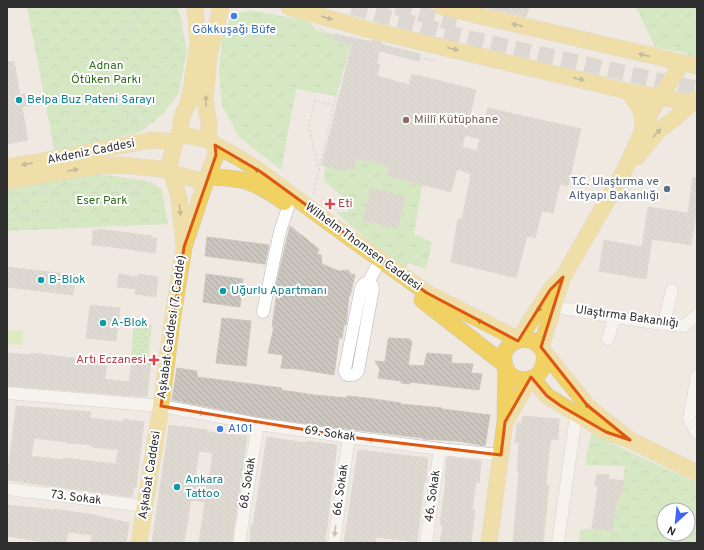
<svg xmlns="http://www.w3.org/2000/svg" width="704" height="550" font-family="Overpass,sans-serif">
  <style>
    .grass { fill: url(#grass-tufts) }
    .park { fill: url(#park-crowns); fill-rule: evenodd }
    .garden { fill: url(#garden-dots) }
    .pitch { fill: #c9ec9a }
    .building { fill: url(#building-back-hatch); stroke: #cbc5ba; fill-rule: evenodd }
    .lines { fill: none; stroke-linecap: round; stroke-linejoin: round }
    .major-tunnel { stroke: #c8c4bd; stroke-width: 16; stroke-dasharray: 16 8; stroke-linecap: butt }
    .minor-casing { stroke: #b4b7c1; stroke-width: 13 }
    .major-casing { stroke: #c9c9c9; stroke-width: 17 }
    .path { stroke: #c9c9c9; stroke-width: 1.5; stroke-dasharray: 3 2; stroke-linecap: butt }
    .minor { stroke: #fff; stroke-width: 12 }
    .major { stroke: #f2d163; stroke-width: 16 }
    .oneway { fill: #908048 }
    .oneway2 { fill: #969696 }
    .marked { fill: none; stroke: #df570e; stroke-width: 3; stroke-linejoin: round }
    .shop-dot { fill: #3f7fe0; stroke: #fff; stroke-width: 1.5 }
    .culture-dot { fill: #0f9aa8; stroke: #fff; stroke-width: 1.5 }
    .education-dot { fill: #8d6e63; stroke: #fff; stroke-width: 1.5 }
    .service-dot { fill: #5c6f8a; stroke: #fff; stroke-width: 1.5 }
    .health-dot { fill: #e0444e; stroke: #fff; stroke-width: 1.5 }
    .labels { text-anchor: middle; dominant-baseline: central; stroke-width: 4; stroke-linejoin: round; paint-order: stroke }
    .shop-label { font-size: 12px; fill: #366cbe; stroke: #fff }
    .park-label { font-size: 12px; fill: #2c6e1b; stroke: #fff }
    .culture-label { font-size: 12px; fill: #0d838f; stroke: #fff; text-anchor: start }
    .education-label { font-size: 12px; fill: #785e54; stroke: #fff; text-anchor: start }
    .street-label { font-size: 12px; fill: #2e2e2e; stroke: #fff }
    .service-label { font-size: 12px; fill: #4e5e75; stroke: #fff; text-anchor: end }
    .health-label { font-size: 12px; fill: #be3a42; stroke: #fff; text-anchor: start }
  </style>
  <defs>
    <pattern id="grass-tufts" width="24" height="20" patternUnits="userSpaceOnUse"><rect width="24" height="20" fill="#b6e59e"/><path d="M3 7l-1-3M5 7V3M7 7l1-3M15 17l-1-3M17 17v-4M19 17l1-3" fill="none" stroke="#9dc588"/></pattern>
    <pattern id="park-crowns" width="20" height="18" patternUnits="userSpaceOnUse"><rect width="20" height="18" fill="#b6e59e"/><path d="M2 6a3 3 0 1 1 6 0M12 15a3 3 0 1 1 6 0" fill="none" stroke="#9dc588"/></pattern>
    <pattern id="garden-dots" width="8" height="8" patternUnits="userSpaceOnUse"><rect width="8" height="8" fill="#b6e59e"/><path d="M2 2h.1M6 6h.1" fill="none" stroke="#9dc588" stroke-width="1.8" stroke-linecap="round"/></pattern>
    <pattern id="building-back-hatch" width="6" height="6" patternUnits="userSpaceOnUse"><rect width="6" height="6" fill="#cbc7bf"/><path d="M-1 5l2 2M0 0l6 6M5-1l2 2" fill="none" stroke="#afaba4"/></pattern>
  </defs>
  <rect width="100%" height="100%" fill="#efe9e1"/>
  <g class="grass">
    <polygon points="636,7 697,7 697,57 690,58 686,53 655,47"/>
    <polygon points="254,11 309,21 317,31 352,39 336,96 296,89 281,170 239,137 222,105 219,71 222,38 230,19 240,12"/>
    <polygon points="359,152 367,161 379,163 392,156 387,176 417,184 419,174 424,175 414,234 432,242 426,269 409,263 402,271 336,212 348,212 350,203 324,181 325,166 344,171 345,168 354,170"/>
  </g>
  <g class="park">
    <polygon points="27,7 177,7 180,15 187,51 179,93 163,114 140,132 55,153"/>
    <polygon points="102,174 150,182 162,189 168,224 7,231 7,186"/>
    <path d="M 591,434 L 697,483 L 697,543 L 579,543 L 580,530 L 592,528 L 612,531 L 617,498 L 621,498 L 625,466 L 585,465 ZM 664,510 L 688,510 L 688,534 L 664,534 Z"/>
  </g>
  <polygon class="garden" points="134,323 152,325 148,357 131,355"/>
  <polygon class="pitch" points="7,330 23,331 22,345 7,344"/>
  <g class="building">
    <polygon points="378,7 388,7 384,24 376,22"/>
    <polygon points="484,7 529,7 526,17"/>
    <path d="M 335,34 L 372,42 L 372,40 L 381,42 L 380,44 L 420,54 L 419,61 L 379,51 L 377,64 L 380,65 L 377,76 L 409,85 L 412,74 L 476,90 L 469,119 L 484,122 L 488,108 L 581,129 L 568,186 L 560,184 L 553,213 L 542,211 L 535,238 L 527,236 L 516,278 L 451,262 L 458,219 L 462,219 L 471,174 L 457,169 L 451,192 L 387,176 L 389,166 L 357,158 L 354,170 L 345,168 L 344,171 L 322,165 L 352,44 L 333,40 ZM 465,135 L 480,139 L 477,151 L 462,147 Z"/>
    <polygon points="14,61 20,95 29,93 31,105 22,107 28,140 7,144 7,62"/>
    <polygon points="693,177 697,178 697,207 691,245 652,239 646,279 599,271 604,240 642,247 648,207 688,213"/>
    <polygon points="371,188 405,196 397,229 363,220"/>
    <polygon points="290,226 319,249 317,254 321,255 322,264 339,271 348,270 351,274 355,275 350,296 349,295 346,325 344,325 342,338 339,338 334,375 298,369 281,368 283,355 268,353 274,327 272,327 278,285 276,285"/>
    <polygon points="98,229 152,236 152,238 157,238 155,253 105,246 92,245 93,230 98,231"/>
    <polygon points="207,237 269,245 265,264 205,256"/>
    <polygon points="7,267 76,275 73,295 7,287"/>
    <polygon points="119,274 138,277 138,274 158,277 156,297 135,294 136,289 117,287"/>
    <polygon points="206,274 243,279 240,307 203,302"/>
    <polygon points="90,305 120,308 116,341 86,338"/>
    <polygon points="222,318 251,321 246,366 216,363"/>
    <polygon points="389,338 410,339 410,341 412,341 408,365 424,366 427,353 452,355 451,363 473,364 471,373 482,374 479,390 410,382 410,384 401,383 401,381 378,378 380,369 375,361 385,362 388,340"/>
    <polygon points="9,353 31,355 31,353 107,362 105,379 129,382 132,359 151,361 147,397 7,386"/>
    <polygon points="177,368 197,371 197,377 282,388 281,390 314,395 347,398 347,396 367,398 401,403 401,404 442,408 442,409 490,415 485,446 458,441 423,439 423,438 331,427 259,417 172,400"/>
    <path d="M 16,406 L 91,412 L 90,418 L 123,422 L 123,419 L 144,422 L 136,488 L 134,487 L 132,497 L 7,480 ZM 34,438 L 67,442 L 67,443 L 92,445 L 92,447 L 118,450 L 116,464 L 63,458 L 63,460 L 31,456 Z"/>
    <polygon points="522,416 559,419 558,440 551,439 549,452 546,485 549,485 543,543 513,543 519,471 517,471 519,443 515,443 517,423 522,423"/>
    <path d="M 169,425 L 208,430 L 208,432 L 247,436 L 232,543 L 199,543 L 205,502 L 191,500 L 184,543 L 152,543 ZM 199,451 L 213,453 L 209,480 L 195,478 Z"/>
    <polygon points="267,437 305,443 306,441 337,445 325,543 250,543 251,524 253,525"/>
    <polygon points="358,450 428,458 426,482 424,482 417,542 376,537 375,543 344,543"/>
    <polygon points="447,457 481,461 479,483 476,482 472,510 475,510 471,543 440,543 443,525 440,525 446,479 445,479"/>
    <polygon points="597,474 609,475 608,479 624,481 621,498 617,498 612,531 592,528 598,486 595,486"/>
    <polygon points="7,505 53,510 53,509 89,514 129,523 126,543 91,543 92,535 68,532 66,543 44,542 7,536"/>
  </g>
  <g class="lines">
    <g class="major-tunnel">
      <polyline points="352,7 463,37 697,89"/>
      <polyline points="396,7 456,24"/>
    </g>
    <defs>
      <g id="minor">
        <path d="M 365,283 L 369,283 L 372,285 L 373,289 L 358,371 C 355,376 352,375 347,375 L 345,372 L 345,369 L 361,288 Z"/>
        <polyline points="369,283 371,277 376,268"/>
        <polyline points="554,307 654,323 684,326 697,315"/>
        <polyline points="263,312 280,231 289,205"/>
        <polyline points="664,323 672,290"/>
        <polyline points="608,339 615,316"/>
        <polyline points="697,376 689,419 697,433"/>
        <polyline points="7,393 161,406 258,424 349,437 440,449 501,455"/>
        <polyline points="7,489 144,506"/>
        <polyline points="239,543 258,424"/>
        <polyline points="334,543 349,437"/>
        <polyline points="426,543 440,449"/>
        <polyline points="558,543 576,415"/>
      </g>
      <g id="major">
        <polyline points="289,7 370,30 627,91 697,104"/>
        <polyline points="442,7 697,66"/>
        <path d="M 627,91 C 640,107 643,109 643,129"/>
        <polyline points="179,136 182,116 188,104 191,89 198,43 195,7"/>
        <polyline points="208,140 209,124 205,101 209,56 221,7"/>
        <polyline points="215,145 241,159 261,172 332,225 427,293 506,333 517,340"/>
        <polyline points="637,157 659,130 674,119 697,98"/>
        <polyline points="7,167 55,159 103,149 152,140 175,142"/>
        <polyline points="172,173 198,180 206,180"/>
        <path d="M 208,176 C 220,178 234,178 246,181 C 260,185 272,194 284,202"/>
        <polyline points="7,181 96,166 120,165 171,170"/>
        <polyline points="422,300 504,364"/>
        <polyline points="519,339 550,290 563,277 623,173 653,108 682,63"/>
        <polyline points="541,347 561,283"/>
        <path d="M 544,353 C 549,386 505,389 504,360 C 503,354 506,348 511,344 C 519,337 528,338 537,343 L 587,405 L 597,414 L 630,440"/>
        <polyline points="532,378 547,396 606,432 630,440 697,473"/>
        <polyline points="506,421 529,380"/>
        <polyline points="139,543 161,406 172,322 184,247 206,180 216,155 215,145 212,142 208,140 189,136 179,136 176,139 170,162 171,170 179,198 184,247"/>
        <polyline points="489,543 505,422 506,370"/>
      </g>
    </defs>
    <use href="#minor" class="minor-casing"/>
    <use href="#major" class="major-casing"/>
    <g class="path">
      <polyline points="272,7 277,8"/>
      <polyline points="522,13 524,7"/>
      <polyline points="319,29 331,35 347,40"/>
      <polyline points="385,49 434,61 434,58"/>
      <polyline points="374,52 378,50 378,44"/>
      <polyline points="55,111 84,134"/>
      <path d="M 146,128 L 140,107 L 141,103 L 169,62 C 176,44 174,23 163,7"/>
      <polyline points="139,131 130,114 114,98 102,62 112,52 146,7"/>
      <polyline points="54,147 53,134 84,134 111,130 140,107"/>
      <polyline points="319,171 309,126 315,100 334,106"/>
      <polyline points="44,188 55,211"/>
      <polyline points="313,195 336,96 352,38"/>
      <polyline points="7,202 17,201 73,184 112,189 138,185 145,180"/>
      <path d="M 7,220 L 55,211 L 61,214 L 70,214 L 77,204 C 95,203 144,204 146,180"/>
    </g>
    <use href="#minor" class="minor"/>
    <use href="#major" class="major"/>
  </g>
  <defs><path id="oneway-solid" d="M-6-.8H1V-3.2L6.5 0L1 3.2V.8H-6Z"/></defs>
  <g class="oneway">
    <use href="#oneway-solid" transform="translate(327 18) rotate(16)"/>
    <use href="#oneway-solid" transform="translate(517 25) rotate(-167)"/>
    <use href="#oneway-solid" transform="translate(453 49) rotate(13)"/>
    <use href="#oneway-solid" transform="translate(644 55) rotate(-167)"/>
    <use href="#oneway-solid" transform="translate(579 79) rotate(13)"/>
    <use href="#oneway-solid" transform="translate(206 101) rotate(-91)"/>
    <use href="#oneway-solid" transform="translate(657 133) rotate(-47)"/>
    <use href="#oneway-solid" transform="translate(27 164) rotate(171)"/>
    <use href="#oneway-solid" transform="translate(73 170) rotate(-9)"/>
    <use href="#oneway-solid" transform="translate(259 171) rotate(-146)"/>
    <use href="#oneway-solid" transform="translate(180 210) rotate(84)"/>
    <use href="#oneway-solid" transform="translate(540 307) rotate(122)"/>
    <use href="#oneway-solid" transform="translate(482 322) rotate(-155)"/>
    <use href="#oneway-solid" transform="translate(589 407) rotate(-133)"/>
  </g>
  <g class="oneway2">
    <use href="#oneway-solid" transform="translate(199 413) rotate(10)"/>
    <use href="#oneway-solid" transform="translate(369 440) rotate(7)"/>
    <use href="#oneway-solid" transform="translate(335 531) rotate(97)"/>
  </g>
  <path d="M0 0H704V550H0ZM 215,145 L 261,172 L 427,293 L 518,341 L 550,290 L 563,277 L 541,347 L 587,405 L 630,440 L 606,432 L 561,406 L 547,396 L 531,377 L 505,422 L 501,455 L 349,437 L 161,406 L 184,247 L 216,155 Z" fill="#efe9e1" fill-opacity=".55" fill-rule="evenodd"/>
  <path class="marked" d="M 215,145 L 261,172 L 427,293 L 518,341 L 550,290 L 563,277 L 541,347 L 587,405 L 630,440 L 606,432 L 561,406 L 547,396 L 531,377 L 505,422 L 501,455 L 349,437 L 161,406 L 184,247 L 216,155 Z"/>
  <g class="shop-dot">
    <circle cx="234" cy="16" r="4"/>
    <circle cx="220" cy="429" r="4"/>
  </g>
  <g class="culture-dot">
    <circle cx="19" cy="100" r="4"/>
    <circle cx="41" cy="280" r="4"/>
    <circle cx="223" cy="291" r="4"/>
    <circle cx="103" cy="323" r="4"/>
    <circle cx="177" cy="487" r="4"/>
  </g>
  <circle class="education-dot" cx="406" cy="120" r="4"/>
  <circle class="service-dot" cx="667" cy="189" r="4"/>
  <g class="health-dot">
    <path d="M328 198h4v4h4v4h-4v4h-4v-4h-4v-4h4z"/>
    <path d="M152 354h4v4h4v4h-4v4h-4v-4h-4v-4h4z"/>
  </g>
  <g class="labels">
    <g class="shop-label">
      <text x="234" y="30">Gökkuşağı Büfe</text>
      <text x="228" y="429" text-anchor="start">A101</text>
    </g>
    <g class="park-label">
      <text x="106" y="66">Adnan<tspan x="106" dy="14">Ötüken Parkı</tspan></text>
      <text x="102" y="201">Eser Park</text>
    </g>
    <g class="culture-label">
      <text x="27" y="100">Belpa Buz Pateni Sarayı</text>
      <text x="49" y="280">B-Blok</text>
      <text x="231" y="291">Uğurlu Apartmanı</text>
      <text x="111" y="323">A-Blok</text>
      <text x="185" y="480">Ankara<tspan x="185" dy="14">Tattoo</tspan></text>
    </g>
    <g class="education-label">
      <text x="414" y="120">Millî Kütüphane</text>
    </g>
    <g class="street-label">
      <text transform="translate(91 152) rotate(-11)">Akdeniz Caddesi</text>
      <text transform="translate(363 247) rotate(36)">Wilhelm Thomsen Caddesi</text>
      <text transform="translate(627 317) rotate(8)">Ulaştırma Bakanlığı</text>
      <text transform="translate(172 327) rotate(-82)">Aşkabat Caddesi (7. Cadde)</text>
      <text transform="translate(330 434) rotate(8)">69. Sokak</text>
      <text transform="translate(150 475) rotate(-81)">Aşkabat Caddesi</text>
      <text transform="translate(248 483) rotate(-81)">68. Sokak</text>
      <text transform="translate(341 490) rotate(-82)">66. Sokak</text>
      <text transform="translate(433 496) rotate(-82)">46. Sokak</text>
      <text transform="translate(76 498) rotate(7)">73. Sokak</text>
    </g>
    <g class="service-label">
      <text x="659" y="182">T.C. Ulaştırma ve<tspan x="659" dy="14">Altyapı Bakanlığı</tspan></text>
    </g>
    <g class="health-label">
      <text x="338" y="204">Eti</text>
      <text x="146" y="360" text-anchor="end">Artı Eczanesi</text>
    </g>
  </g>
  <rect width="704" height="550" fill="none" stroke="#2e2e2e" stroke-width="16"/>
  <g transform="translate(676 522) rotate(207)"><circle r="19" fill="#ffffff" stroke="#ababab"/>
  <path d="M0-3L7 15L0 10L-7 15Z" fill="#4264fb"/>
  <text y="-6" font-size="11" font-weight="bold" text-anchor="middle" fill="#2e2e2e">N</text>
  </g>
</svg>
